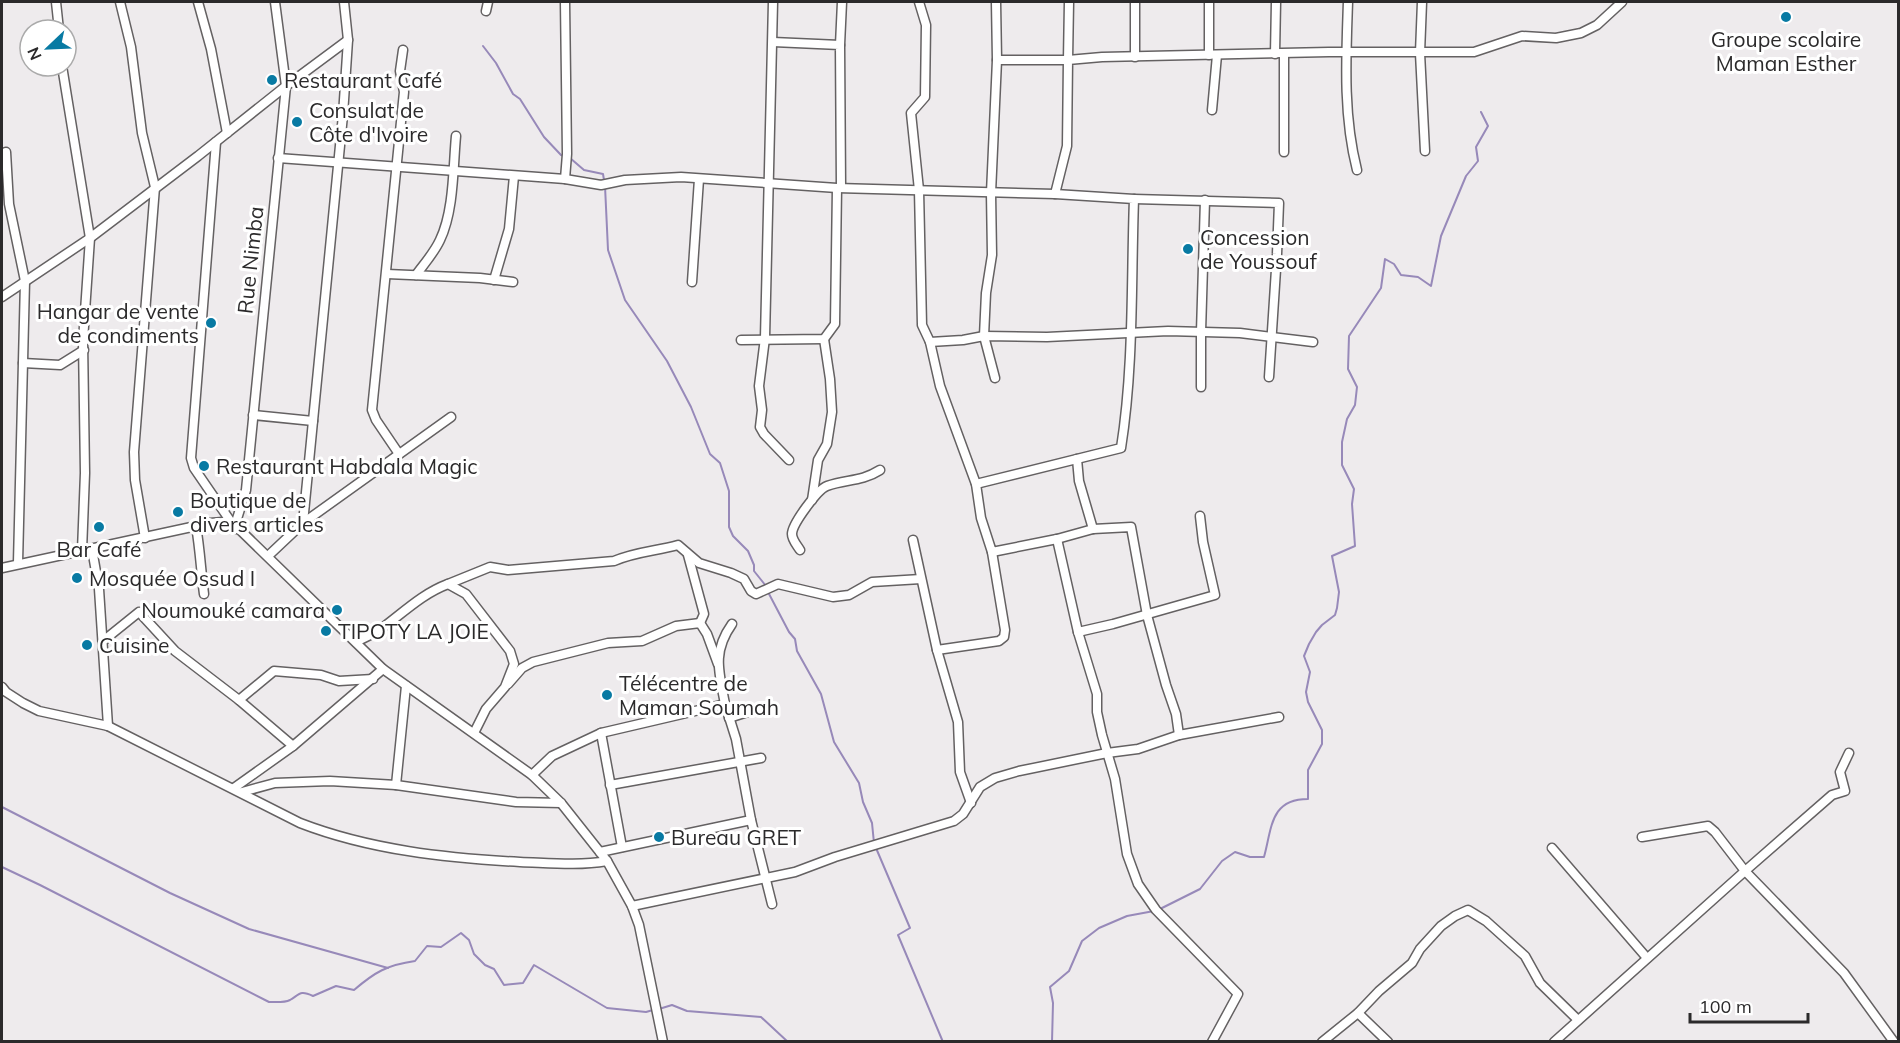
<svg xmlns="http://www.w3.org/2000/svg" width="1900" height="1043" font-family="Mulish,sans-serif">
  <style>
    .lines { fill: none; stroke-linecap: round; stroke-linejoin: round }
    .stream { stroke: #9789b9; stroke-width: 2 }
    .minor-casing { stroke: #646162; stroke-width: 11 }
    .minor { stroke: #fff; stroke-width: 8 }
    .poi-dot { fill: #087aa3; stroke: #fff; stroke-width: 2 }
    .labels { text-anchor: middle; dominant-baseline: central; stroke-width: 6; stroke-linejoin: round; paint-order: stroke }
    .poi-label { font-size: 21px; fill: #2b2a2b; stroke: #fff; text-anchor: start }
    .street-label { font-size: 21px; fill: #2b2a2b; stroke: #fff }
  </style>
  <rect width="100%" height="100%" fill="#eeebed"/>
  <g class="lines">
    <g class="stream">
      <polyline points="483,46 496,63 513,94 520,99 544,137 561,155 564,156"/>
      <polyline points="570,158 584,170 603,174 604,180"/>
      <polyline points="605,186 608,250 625,300 667,361 691,407 710,454 720,463 729,491 729,527 733,536 748,551 754,565 754,571 766,586"/>
      <polyline points="768,592 789,632 795,639 797,651 821,694 834,742 859,783 863,802 872,823 874,843"/>
      <polyline points="2,807 170,893 249,929 388,968"/>
      <polyline points="876,848 910,928 898,935 943,1042"/>
      <path d="M 2,867 L 40,885 L 269,1002 C 275,1002 284,1003 290,1000 C 300,994 300,990 313,996 L 336,986 L 354,990 C 375,972 387,965 415,961 L 427,946 L 441,947 L 461,933 L 469,940 L 474,954 L 485,965 L 494,969 L 504,985 L 523,983 L 534,965 L 607,1008 L 646,1012 L 653,1010"/>
      <path d="M 1160,909 L 1200,889 L 1222,861 L 1235,852 L 1250,857 L 1264,857 C 1272,828 1270,799 1308,799 L 1308,770 L 1322,744 L 1322,730 L 1308,702 L 1306,692 L 1310,672 L 1304,656 L 1309,644 L 1316,632 L 1322,625 L 1335,615 L 1337,608 L 1339,592 L 1332,556 L 1355,546 L 1352,504 L 1354,489 L 1342,465 L 1342,442 L 1347,419 L 1355,405 L 1357,387 L 1348,369 L 1349,336 L 1381,288 L 1385,259 L 1394,264 L 1401,275 L 1418,277 L 1431,286 L 1441,236 L 1466,176 L 1478,161 L 1476,147 L 1488,126 L 1481,112"/>
      <polyline points="659,1009 672,1005 687,1011 761,1017 788,1042"/>
      <polyline points="1052,1042 1053,1003 1050,987 1069,971 1082,941 1099,928 1127,916 1154,911"/>
    </g>
    <defs>
      <g id="minor">
        <polyline points="56,2 59,30"/>
        <polyline points="120,2 131,47 142,133 155,187 134,452 135,480 145,538"/>
        <polyline points="198,2 211,49 227,133"/>
        <polyline points="565,2 567,154 565,179"/>
        <polyline points="773,2 765,338 759,386 762,410 760,427 764,434 789,460"/>
        <polyline points="919,2 926,25 925,97 911,113 919,190 922,325 930,342"/>
        <polyline points="1135,2 1135,57"/>
        <polyline points="1209,2 1209,55"/>
        <path d="M 1348,2 C 1346,59 1343,115 1357,170"/>
        <polyline points="1422,2 1420,53 1425,151"/>
        <polyline points="486,11 488,2"/>
        <polyline points="773,42 840,45 841,187"/>
        <polyline points="840,45 842,2"/>
        <polyline points="1275,54 1276,2"/>
        <polyline points="997,60 1068,60 1069,2"/>
        <polyline points="62,66 90,238 83,341 85,473 82,551"/>
        <polyline points="1212,110 1217,55"/>
        <polyline points="216,142 191,458 194,468 231,522"/>
        <polyline points="6,152 9,204 25,281 18,563"/>
        <polyline points="1284,152 1284,54"/>
        <polyline points="278,158 565,179 601,185 625,180 681,177 837,188 1055,194 1067,146 1068,60 1102,57 1329,52 1474,52 1522,36 1556,38 1581,33 1597,25 1622,2"/>
        <polyline points="1134,199 1279,203 1277,254 1269,377"/>
        <polyline points="387,274 480,278 513,282"/>
        <path d="M 416,275 C 424,264 434,253 440,240 C 454,211 453,168 456,136"/>
        <polyline points="494,280 509,229 514,176"/>
        <polyline points="692,282 699,179"/>
        <polyline points="2,297 90,238 198,156 286,86 348,40"/>
        <polyline points="741,340 824,339 835,324 837,188"/>
        <polyline points="23,363 60,365 84,350"/>
        <polyline points="995,378 984,336 986,293 992,255 991,193 997,60 996,2"/>
        <polyline points="1201,387 1201,332 1205,200"/>
        <polyline points="253,415 313,421"/>
        <polyline points="399,454 376,420 372,410 404,92 400,71 403,50"/>
        <polyline points="1077,459 1079,481 1093,529"/>
        <path d="M 976,484 L 1121,448 C 1134,366 1131,282 1134,199 L 1055,194"/>
        <polyline points="812,500 818,460 827,444 832,412 830,379 824,339"/>
        <polyline points="236,522 231,522 232,529 236,529 239,526 236,522 246,490 286,86 275,2"/>
        <polyline points="303,523 343,115 348,40 344,2"/>
        <path d="M 196,526 C 200,549 201,571 204,594"/>
        <polyline points="238,528 383,669 532,775 561,803 607,861 632,906 639,925 663,1042"/>
        <polyline points="1057,539 1078,632 1097,694 1097,712 1102,735 1115,779 1127,854 1138,884 1156,910 1238,994 1212,1042"/>
        <polyline points="913,540 937,650 958,722 960,772 971,803"/>
        <polyline points="92,549 99,589 108,726"/>
        <path d="M 800,550 C 797,545 792,540 792,534 C 792,524 818,489 827,486 C 847,479 861,482 880,470"/>
        <polyline points="688,555 704,614 700,623"/>
        <polyline points="268,556 303,523 451,417"/>
        <polyline points="2,568 210,523 223,522 230,525"/>
        <path d="M 448,584 L 490,567 L 508,570 L 614,561 C 634,552 656,551 678,545 L 699,563 L 731,573 L 744,579 L 751,591 L 756,594 L 778,584 L 833,597 L 849,595 L 872,582 L 921,579"/>
        <polyline points="1078,632 1113,624 1215,595 1203,542 1200,516"/>
        <polyline points="103,641 139,612 175,651 239,700 293,746"/>
        <path d="M 356,642 C 366,637 377,632 385,626 C 406,610 424,593 448,584 L 466,594 L 510,651 L 514,664 L 505,687 L 486,709 L 474,733"/>
        <polyline points="937,650 999,641 1004,637 1005,630 992,552"/>
        <polyline points="508,684 522,668 533,662 608,643 642,641 676,626 700,623 707,634 718,664"/>
        <path d="M 2,687 L 6,692 L 23,703 L 39,711 L 108,726 L 300,823 C 370,850 446,858 520,862 C 550,863 578,866 607,861"/>
        <polyline points="239,700 274,671 321,675 339,681 373,679"/>
        <path d="M 725,704 C 719,672 712,652 732,624"/>
        <polyline points="729,718 760,708"/>
        <polyline points="601,733 622,847"/>
        <polyline points="1179,735 1176,714 1166,685 1147,615 1131,527 1093,529 1057,539 992,552 981,518 976,484 940,386 930,342 963,340 984,336 1047,337 1168,331 1240,333 1313,342"/>
        <polyline points="532,775 552,756 601,733 725,704 736,739 751,820 772,904"/>
        <polyline points="396,785 406,686"/>
        <polyline points="610,785 761,758"/>
        <polyline points="234,788 293,746 383,669"/>
        <polyline points="242,792 275,783 330,781 396,785 516,802 561,803"/>
        <polyline points="1642,837 1708,826 1715,832 1745,871 1844,973 1894,1042"/>
        <polyline points="1552,848 1647,958"/>
        <polyline points="600,852 751,820"/>
        <polyline points="632,906 795,872 835,857 954,821 963,814 980,787 995,778 1019,771 1107,753 1138,749 1179,735 1279,717"/>
        <polyline points="1358,1013 1388,1042"/>
        <polyline points="1322,1042 1358,1013 1379,991 1412,963 1420,949 1441,926 1455,916 1468,910 1486,921 1525,956 1540,983 1578,1020"/>
        <polyline points="1554,1042 1745,871 1832,795 1845,791 1840,772 1849,753"/>
      </g>
    </defs>
    <use href="#minor" class="minor-casing"/>
    <use href="#minor" class="minor"/>
  </g>
  <g class="poi-dot">
    <circle cx="1786" cy="17" r="6"/>
    <circle cx="272" cy="80" r="6"/>
    <circle cx="297" cy="122" r="6"/>
    <circle cx="1188" cy="249" r="6"/>
    <circle cx="211" cy="323" r="6"/>
    <circle cx="204" cy="466" r="6"/>
    <circle cx="178" cy="512" r="6"/>
    <circle cx="99" cy="527" r="6"/>
    <circle cx="77" cy="578" r="6"/>
    <circle cx="337" cy="610" r="6"/>
    <circle cx="326" cy="631" r="6"/>
    <circle cx="87" cy="645" r="6"/>
    <circle cx="607" cy="695" r="6"/>
    <circle cx="659" cy="837" r="6"/>
  </g>
  <g class="labels">
    <g class="poi-label">
      <text x="1786" y="39" text-anchor="middle">Groupe scolaire<tspan x="1786" dy="24">Maman Esther</tspan></text>
      <text x="284" y="80">Restaurant Café</text>
      <text x="309" y="110">Consulat de<tspan x="309" dy="24">Côte d'Ivoire</tspan></text>
      <text x="1200" y="237">Concession<tspan x="1200" dy="24">de Youssouf</tspan></text>
      <text x="199" y="311" text-anchor="end">Hangar de vente<tspan x="199" dy="24">de condiments</tspan></text>
      <text x="216" y="466">Restaurant Habdala Magic</text>
      <text x="190" y="500">Boutique de<tspan x="190" dy="24">divers articles</tspan></text>
      <text x="99" y="549" text-anchor="middle">Bar Café</text>
      <text x="89" y="578">Mosquée Ossud I</text>
      <text x="325" y="610" text-anchor="end">Noumouké camara</text>
      <text x="338" y="631">TIPOTY LA JOIE</text>
      <text x="99" y="645">Cuisine</text>
      <text x="619" y="683">Télécentre de<tspan x="619" dy="24">Maman Soumah</tspan></text>
      <text x="671" y="837">Bureau GRET</text>
    </g>
    <g class="street-label">
      <text transform="translate(250 260) rotate(-84)">Rue Nimba</text>
    </g>
  </g>
  <rect width="1900" height="1043" fill="none" stroke="#2b2a2b" stroke-width="6"/>
  <g transform="translate(48 48) rotate(247)"><circle r="28" fill="#ffffff" stroke="#aaaaaa" stroke-width="1.5"/>
  <path d="M0-4.5L10 22L0 15L-10 22Z" fill="#087aa3"/>
  <text y="-9" font-size="16" font-weight="bold" text-anchor="middle" fill="#2b2a2b">N</text>
  </g>
  <path d="M1690 1013v9h118v-9" fill="none" stroke="#2b2a2b" stroke-width="3"/>
  <text x="1699" y="1013" font-size="18" fill="#2b2a2b" stroke="#ffffff" stroke-width="4.5" paint-order="stroke">100 m</text>
</svg>
